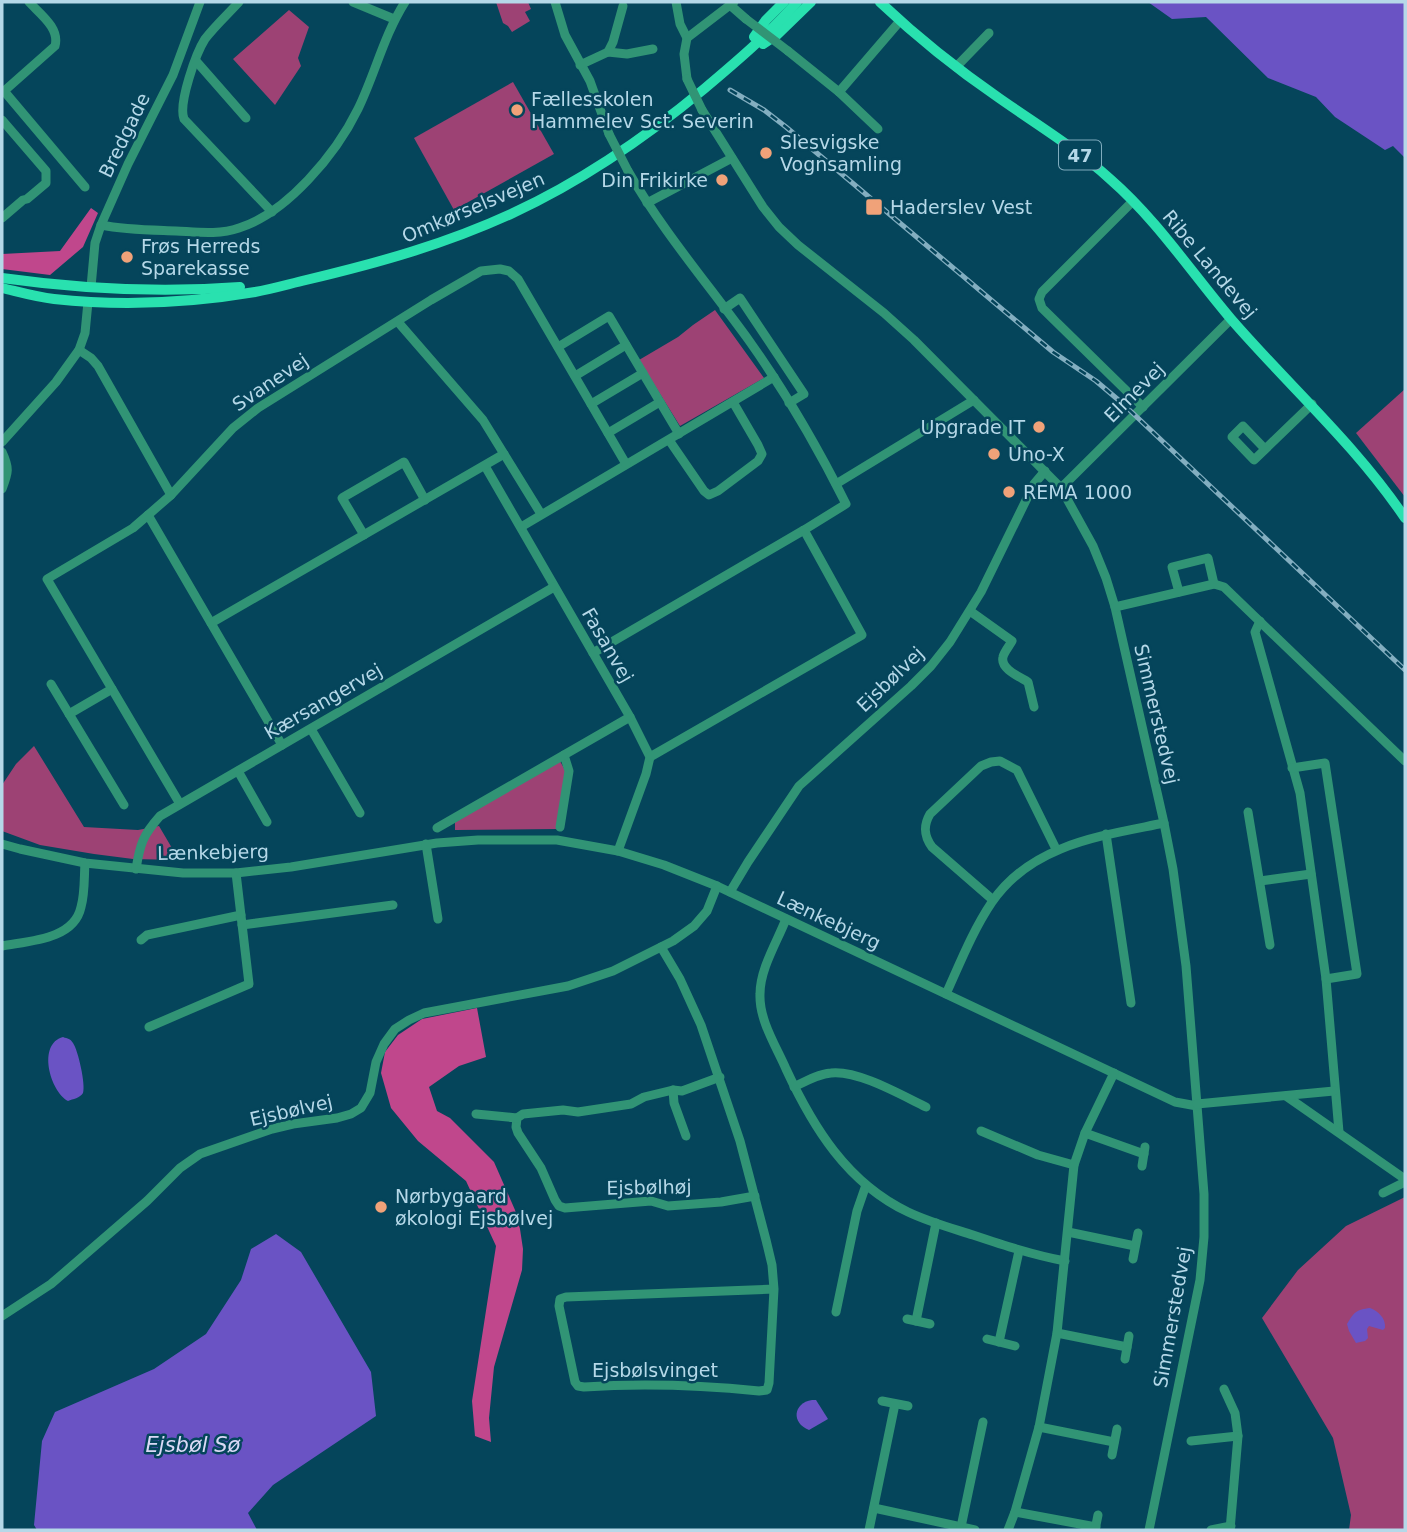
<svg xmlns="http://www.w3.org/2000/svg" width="1407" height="1532" font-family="'DejaVu Sans',sans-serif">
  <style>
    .green { fill: #9d4274 }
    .forest { fill: #c0478c }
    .water { fill: #6a53c4 }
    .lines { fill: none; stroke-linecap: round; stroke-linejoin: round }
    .minor { stroke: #319475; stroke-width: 9 }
    .major { stroke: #29e1af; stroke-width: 10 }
    .rail-casing { stroke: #83aec0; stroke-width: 5 }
    .rail { stroke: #05455b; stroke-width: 2.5; stroke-dasharray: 8; stroke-linecap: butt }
    .minor-bridge { stroke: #319475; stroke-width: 9 }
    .poi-dot { fill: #f0a279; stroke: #05455b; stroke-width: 2.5 }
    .labels { text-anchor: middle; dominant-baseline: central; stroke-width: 5; stroke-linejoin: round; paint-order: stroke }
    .shield { fill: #05455b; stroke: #80acbe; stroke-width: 2 }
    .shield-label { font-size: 18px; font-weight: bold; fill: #b5d8e8 }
    .poi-label { font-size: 19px; fill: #b5d8e8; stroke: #05455b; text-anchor: start }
    .street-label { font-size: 19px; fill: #b5d8e8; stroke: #05455b }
    .water-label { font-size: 21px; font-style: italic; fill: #dad9f6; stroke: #05455b }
  </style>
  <rect width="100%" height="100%" fill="#05455b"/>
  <g class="green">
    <polygon points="496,2 528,2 531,9 525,12 530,21 512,32 508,26 503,23"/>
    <polygon points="289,10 309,27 298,58 301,66 275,105 233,59"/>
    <polygon points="513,82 554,154 454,210 414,138"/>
    <polygon points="715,310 764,378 680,426 639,360 678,337 693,325"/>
    <polygon points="1405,389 1405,497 1356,433"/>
    <polygon points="34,746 84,827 138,830 159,826 179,860 133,859 94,854 40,845 2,831 2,785 16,764"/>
    <polygon points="560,761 566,772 557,829 455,830 455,822"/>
    <polygon points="1405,1197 1405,1530 1349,1530 1351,1515 1333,1438 1262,1318 1298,1270 1346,1226"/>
  </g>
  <g class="forest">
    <polygon points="91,208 98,213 83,247 50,275 2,269 2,254 60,251"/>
    <polygon points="477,1008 486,1057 459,1066 429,1087 437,1111 450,1118 494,1162 515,1210 520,1229 523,1249 522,1270 494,1367 489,1418 491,1442 475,1436 472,1401 496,1246 466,1181 418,1141 391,1108 381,1073 385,1052 398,1035 422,1019"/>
  </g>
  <g class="water">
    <polygon points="1148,2 1405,2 1405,158 1393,146 1385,150 1335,117 1316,97 1268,78 1206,17 1172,19"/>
    <path d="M 63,1037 C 68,1039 70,1038 73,1043 C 78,1050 86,1085 83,1093 C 80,1098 73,1099 68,1101 C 50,1091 37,1044 63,1037 Z"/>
    <polygon points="276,1234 301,1252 371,1372 376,1416 273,1485 248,1513 257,1530 37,1530 34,1525 42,1441 55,1412 154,1369 206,1334 241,1280 251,1249"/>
    <path d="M 1370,1308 C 1378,1311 1386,1318 1385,1328 L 1383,1330 L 1369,1326 L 1367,1329 L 1368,1338 L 1365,1341 L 1356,1343 L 1349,1331 L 1347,1324 C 1355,1311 1356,1310 1370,1308 Z"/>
    <path d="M 812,1400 L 816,1400 L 828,1419 L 809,1430 C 791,1423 793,1403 812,1400 Z"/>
  </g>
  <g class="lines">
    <g class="minor">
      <path d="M 239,2 C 228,14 215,26 205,39 C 196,53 178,104 184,119 L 272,212"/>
      <polyline points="353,2 394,19"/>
      <polyline points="555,2 565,35 590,81 609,134"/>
      <polyline points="676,2 680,24 687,38"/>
      <polyline points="730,5 746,19"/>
      <polyline points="788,51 839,92 878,129"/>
      <polyline points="608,52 613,42 623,6"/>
      <polyline points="196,61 246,118"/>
      <polyline points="580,65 608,52 627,54 653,49"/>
      <polyline points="956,67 989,33"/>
      <polyline points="687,79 684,54 687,38 734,2"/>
      <polyline points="4,91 85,187"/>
      <polyline points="839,92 900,21"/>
      <path d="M 2,93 L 55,46 C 60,28 40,14 29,2"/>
      <polyline points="702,110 763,207 779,227 798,245 884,313 914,340 1061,488 1093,546 1106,578 1115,607 1164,823 1173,869 1186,966 1204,1194 1204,1237 1200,1280 1149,1530"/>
      <polyline points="2,120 46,171 46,183 27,199 23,200 2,218"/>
      <polyline points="1133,201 1042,292 1039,299 1042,308 1143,407"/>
      <polyline points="647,203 732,158"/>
      <path d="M 101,225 C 126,230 150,230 176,231 C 197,232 219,235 239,228 C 287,213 336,154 358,109 C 375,74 384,35 405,2"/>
      <polyline points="91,287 95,243 101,225 128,164 173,75 200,2"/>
      <polyline points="724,309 740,298 804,394 789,403"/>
      <polyline points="398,322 483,420 541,514"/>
      <polyline points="558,347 609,316 679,434"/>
      <polyline points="79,350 91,358 98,366 171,495"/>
      <polyline points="575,376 626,345"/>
      <polyline points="591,404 643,373"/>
      <polyline points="608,433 660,402"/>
      <polyline points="669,440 704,491 709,495 718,491 758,461 762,454 758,445 733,402"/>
      <polyline points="2,442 56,382 79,350 85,333 88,302"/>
      <polyline points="1265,449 1243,426 1232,437 1254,460 1312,404"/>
      <path d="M 2,452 C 10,469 8,473 2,489"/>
      <polyline points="485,466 630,717 650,757 646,774 618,851"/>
      <polyline points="836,484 974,400"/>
      <polyline points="1061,488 1231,319"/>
      <polyline points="148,515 282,745"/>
      <polyline points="521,527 774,377"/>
      <polyline points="364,535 342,498 404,462 425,500"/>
      <polyline points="1179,592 1172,567 1208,558 1214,584"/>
      <polyline points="1115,607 1214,584 1224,587 1405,761"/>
      <path d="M 970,611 L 1012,641 C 1010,645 1004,652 1003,657 C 1000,669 1020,677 1028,682 L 1034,707"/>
      <polyline points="1260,621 1255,632 1300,793 1326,979 1339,1132"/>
      <polyline points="211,623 504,454"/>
      <path d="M 593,653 L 804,530 L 846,504 C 818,448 786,393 750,342 C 709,285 663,232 628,171"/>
      <polyline points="51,684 124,805"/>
      <polyline points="69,714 112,689"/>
      <polyline points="311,729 360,813"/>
      <polyline points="650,757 862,635 804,530"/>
      <polyline points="1292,768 1325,763 1357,974 1326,979"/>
      <polyline points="238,771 267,822"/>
      <polyline points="180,804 47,579 133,528 148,515 171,495 233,428 258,408 431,300 481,271 500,269 509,271 518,279 626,464"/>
      <polyline points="1248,812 1270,945"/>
      <polyline points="560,827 569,771 564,755"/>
      <polyline points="437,828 630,717"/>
      <polyline points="1106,834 1131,1003"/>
      <polyline points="2,844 20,849 85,863 183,873 236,873 291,867 437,843 478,840 557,840 618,851 664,865 717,886 1175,1102 1197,1106"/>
      <polyline points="426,844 438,919"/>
      <path d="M 136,869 C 140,844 143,835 160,816 L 554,587"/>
      <polyline points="1260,881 1311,874"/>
      <polyline points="730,892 748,862 799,786 911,686 931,666 950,642 981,592 1034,484 1045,471"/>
      <path d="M 993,900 L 932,847 C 924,836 923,826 930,814 L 981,766 L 991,762 L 1000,761 L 1017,770 L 1056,849"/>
      <path d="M 786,919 C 777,942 760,969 760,994 C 759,1020 776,1046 786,1069 C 813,1127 847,1183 908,1212 C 929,1222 951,1228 973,1235 C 1003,1245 1033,1255 1065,1261"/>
      <polyline points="242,925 393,905"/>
      <polyline points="141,940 147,935 241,915"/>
      <path d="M 2,946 C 28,941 74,940 81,907 C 85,893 84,877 85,863"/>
      <path d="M 661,947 L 680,979 L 701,1025 L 740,1141 L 766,1240 L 772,1265 L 774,1289 L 769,1383 L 767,1390 L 759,1391 C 699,1385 644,1383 584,1387 L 578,1386 L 575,1382 L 559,1306 L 560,1299 L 566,1297 L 774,1289"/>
      <path d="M 946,994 C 960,963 973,930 992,902 C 1032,844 1101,836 1164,823"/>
      <polyline points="149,1027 249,984 236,873"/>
      <polyline points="720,1077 682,1091 673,1090 644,1097 631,1104 578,1112 563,1110 523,1114 517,1118 516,1127 518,1133 541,1168 555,1200 559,1206 565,1208 651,1201 668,1206 721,1202 755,1196"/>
      <path d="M 794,1087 C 806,1081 818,1074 831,1073 C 858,1070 901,1095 926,1107"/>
      <polyline points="673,1090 674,1103 686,1136"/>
      <polyline points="1286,1096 1405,1179"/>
      <polyline points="1197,1104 1334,1091"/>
      <polyline points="476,1114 517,1118"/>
      <polyline points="981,1131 1038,1155 1074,1165"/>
      <polyline points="1085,1133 1144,1154"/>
      <polyline points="1142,1166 1145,1147"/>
      <polyline points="1383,1193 1405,1182"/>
      <polyline points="1068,1232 1135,1246"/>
      <polyline points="1133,1259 1138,1233"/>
      <polyline points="836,1312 857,1211 866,1185"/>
      <polyline points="2,1316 51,1284 147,1201 180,1168 200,1154 272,1129 293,1124 337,1118 351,1114 361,1108 370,1093 376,1062 384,1044 395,1029 409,1020 424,1013 568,986 613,971 673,941 694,926 707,911 717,886"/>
      <polyline points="907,1319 930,1324"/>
      <polyline points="916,1321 936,1223"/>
      <polyline points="1057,1333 1127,1347"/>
      <polyline points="987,1339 1015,1346"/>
      <polyline points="999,1342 1019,1251"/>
      <polyline points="1125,1359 1129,1336"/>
      <polyline points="1224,1389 1235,1413 1238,1436 1230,1530"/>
      <polyline points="882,1401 908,1406"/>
      <polyline points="1039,1427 1114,1442"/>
      <polyline points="1191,1441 1238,1436"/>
      <polyline points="1112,1455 1117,1429"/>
      <polyline points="874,1508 975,1530"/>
      <polyline points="1015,1512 1096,1527"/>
      <polyline points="961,1527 983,1422"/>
      <polyline points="869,1530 895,1404"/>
      <polyline points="1008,1530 1015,1512 1039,1427 1057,1333 1074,1165 1085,1133 1114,1073"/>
      <polyline points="1095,1530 1098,1515"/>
      <polyline points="1211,1530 1231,1526"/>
    </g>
    <g class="major">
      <path d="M 880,2 C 917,37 957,69 999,98 C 1036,124 1076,148 1110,179 C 1157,220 1191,272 1231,319 C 1289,386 1355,444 1405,518"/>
      <polyline points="754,37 766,20 784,2"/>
      <polyline points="763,44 778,34 811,2"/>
      <path d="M 2,278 C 81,289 161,293 240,287"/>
      <path d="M 2,288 C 19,292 36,297 54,299 C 119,306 190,303 255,292 C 272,289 289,284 306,280 C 378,263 446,244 513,213 C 582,181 646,137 704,89 C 736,62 769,34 797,2"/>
    </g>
    <defs>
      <polyline id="rail" points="730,90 764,110 786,127 1053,352 1096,381 1122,403 1405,670"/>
    </defs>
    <use href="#rail" class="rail-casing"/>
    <use href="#rail" class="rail"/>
    <g class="minor-bridge">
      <polyline points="746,19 788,51"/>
      <polyline points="687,79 702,110"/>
      <polyline points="609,134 628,171"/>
    </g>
  </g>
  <g class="poi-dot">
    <circle cx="517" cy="110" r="7"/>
    <circle cx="766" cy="153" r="7"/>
    <circle cx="722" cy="180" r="7"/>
    <rect x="865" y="198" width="18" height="18" rx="3.5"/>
    <circle cx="127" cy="257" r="7"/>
    <circle cx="1039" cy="427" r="7"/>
    <circle cx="994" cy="454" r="7"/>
    <circle cx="1009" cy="492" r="7"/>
    <circle cx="381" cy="1207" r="7"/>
  </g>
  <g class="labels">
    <rect class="shield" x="1059" y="140.5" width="42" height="29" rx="5"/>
    <g class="shield-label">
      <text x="1080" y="155">47</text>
    </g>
    <g class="poi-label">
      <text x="531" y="99">Fællesskolen<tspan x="531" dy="22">Hammelev Sct. Severin</tspan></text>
      <text x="780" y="142">Slesvigske<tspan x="780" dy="22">Vognsamling</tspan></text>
      <text x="708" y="180" text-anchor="end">Din Frikirke</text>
      <text x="890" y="207">Haderslev Vest</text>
      <text x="141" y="246">Frøs Herreds<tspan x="141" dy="22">Sparekasse</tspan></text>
      <text x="1025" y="427" text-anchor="end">Upgrade IT</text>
      <text x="1008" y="454">Uno-X</text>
      <text x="1023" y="492">REMA 1000</text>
      <text x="395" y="1196">Nørbygaard<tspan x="395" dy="22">økologi Ejsbølvej</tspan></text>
    </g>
    <g class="street-label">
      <text transform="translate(124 135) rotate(-64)">Bredgade</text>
      <text transform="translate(473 207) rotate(-23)">Omkørselsvejen</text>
      <text transform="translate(1210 264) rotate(50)">Ribe Landevej</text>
      <text transform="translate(270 382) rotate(-34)">Svanevej</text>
      <text transform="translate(1134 392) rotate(-45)">Elmevej</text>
      <text transform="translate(608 645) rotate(60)">Fasanvej</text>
      <text transform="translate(890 679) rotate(-44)">Ejsbølvej</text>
      <text transform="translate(323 701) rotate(-30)">Kærsangervej</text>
      <text transform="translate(1157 714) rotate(77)">Simmerstedvej</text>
      <text transform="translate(213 852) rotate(-1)">Lænkebjerg</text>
      <text transform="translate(829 920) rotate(25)">Lænkebjerg</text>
      <text transform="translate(291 1110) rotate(-13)">Ejsbølvej</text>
      <text transform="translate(649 1187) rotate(-1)">Ejsbølhøj</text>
      <text transform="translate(1172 1317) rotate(-80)">Simmerstedvej</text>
      <text x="655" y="1370">Ejsbølsvinget</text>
    </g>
    <g class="water-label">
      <text x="193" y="1445">Ejsbøl Sø</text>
    </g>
  </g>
  <rect width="1407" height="1532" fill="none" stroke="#b5d8e8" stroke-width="7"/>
</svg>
